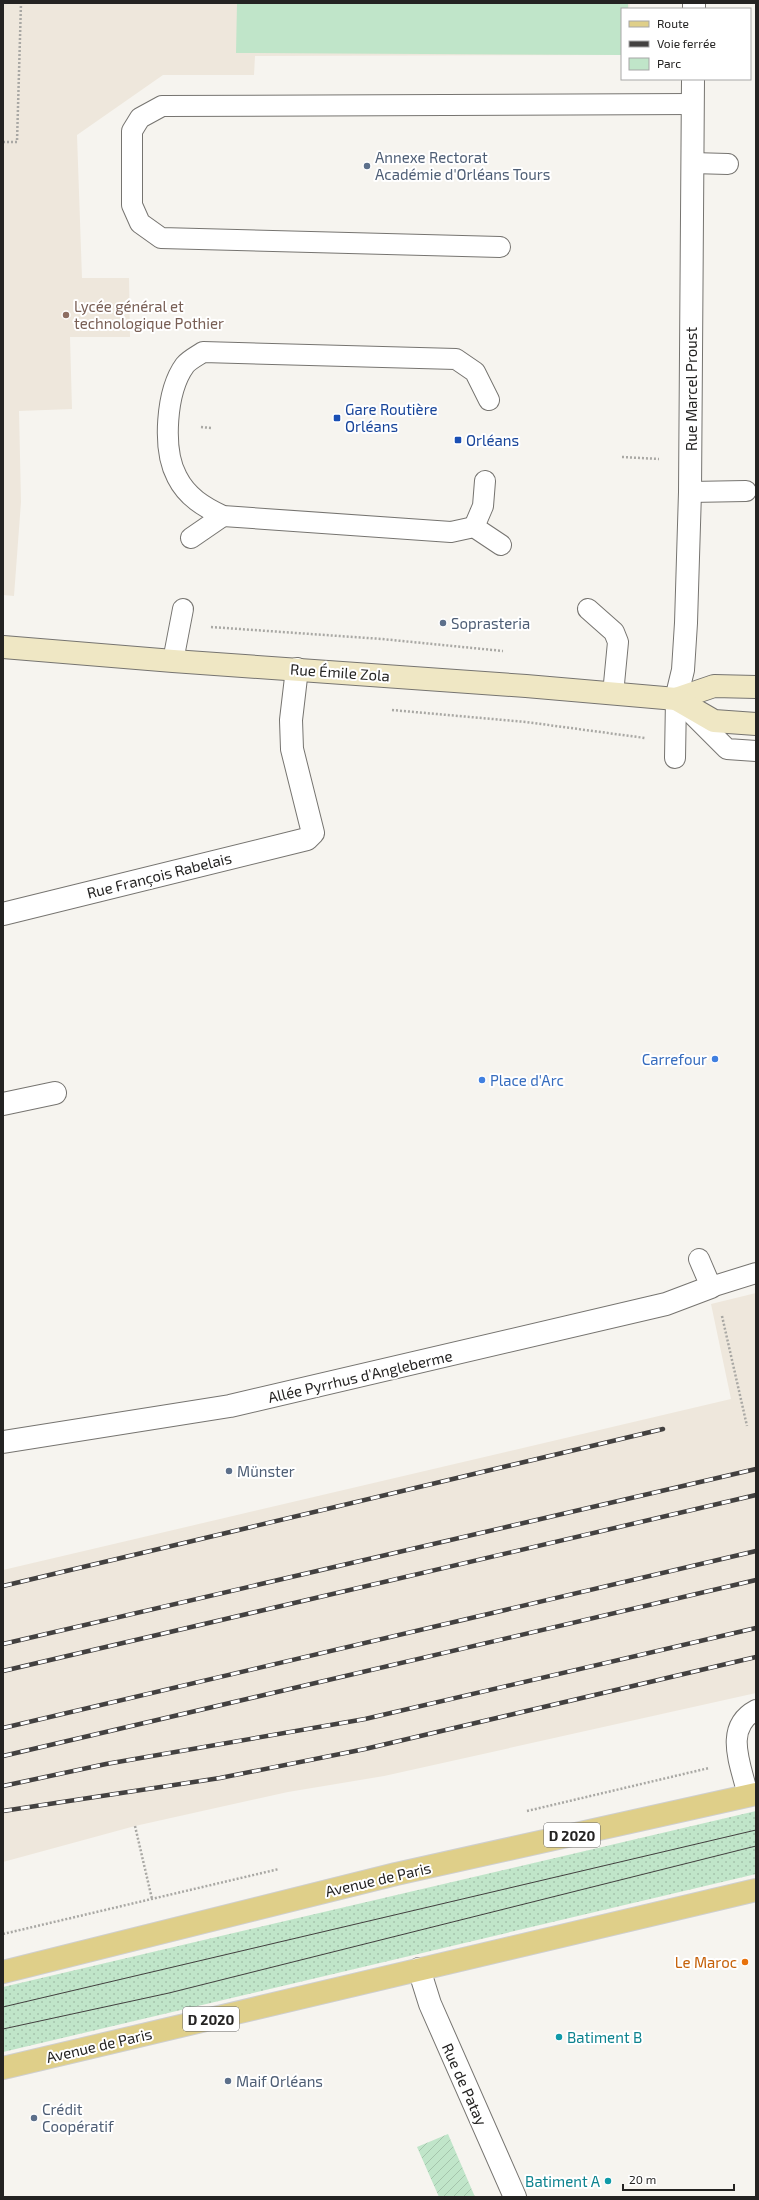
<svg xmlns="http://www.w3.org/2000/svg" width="759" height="2200" font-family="'Exo 2',sans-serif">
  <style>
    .built { fill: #eee7dc }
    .grass { fill: url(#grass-dots) }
    .park { fill: #c0e5c9 }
    .garden { fill: url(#garden-furrows) }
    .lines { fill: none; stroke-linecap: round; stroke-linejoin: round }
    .lane-casing { stroke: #767470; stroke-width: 22 }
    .street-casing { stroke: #767470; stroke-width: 24 }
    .secondary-casing { stroke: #767470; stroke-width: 24 }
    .primary-casing { stroke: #cfcfce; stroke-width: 24 }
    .path { stroke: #a9a8a4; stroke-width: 2.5; stroke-dasharray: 2 2; stroke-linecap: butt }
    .lane { stroke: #fff; stroke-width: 20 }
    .street { stroke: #fff; stroke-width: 22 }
    .secondary { stroke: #efe7c4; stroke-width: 22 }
    .primary { stroke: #dfcf89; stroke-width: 22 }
    .tram { stroke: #434140; stroke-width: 1 }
    .rail-casing { stroke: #434140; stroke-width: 4.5 }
    .rail { stroke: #fff; stroke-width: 3; stroke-dasharray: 9; stroke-linecap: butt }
    .service-dot { fill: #5c6f8a; stroke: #fff; stroke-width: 1.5 }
    .education-dot { fill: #8d6e63; stroke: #fff; stroke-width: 1.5 }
    .transit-dot { fill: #1a4fb4; stroke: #fff; stroke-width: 1.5 }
    .shop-dot { fill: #3f7fe0; stroke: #fff; stroke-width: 1.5 }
    .food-dot { fill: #e8710a; stroke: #fff; stroke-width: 1.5 }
    .culture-dot { fill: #0f9aa8; stroke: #fff; stroke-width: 1.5 }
    .labels { text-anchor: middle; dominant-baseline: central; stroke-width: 4; stroke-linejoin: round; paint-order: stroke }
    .shield { fill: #fff; stroke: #666564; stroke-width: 1 }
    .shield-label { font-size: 14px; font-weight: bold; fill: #242322 }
    .service-label { font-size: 15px; fill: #4e5e75; stroke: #fff; text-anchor: start }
    .education-label { font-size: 15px; fill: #785e54; stroke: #fff; text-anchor: start }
    .street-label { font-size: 15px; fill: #242322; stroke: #fff }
    .transit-label { font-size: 15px; fill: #164399; stroke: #fff; text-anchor: start }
    .shop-label { font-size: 15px; fill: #366cbe; stroke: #fff; text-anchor: end }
    .food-label { font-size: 15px; fill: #c56008; stroke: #fff; text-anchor: end }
    .culture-label { font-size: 15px; fill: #0d838f; stroke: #fff; text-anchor: start }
  </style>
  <defs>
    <pattern id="grass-dots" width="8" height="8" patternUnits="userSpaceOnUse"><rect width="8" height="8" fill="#c0e5c9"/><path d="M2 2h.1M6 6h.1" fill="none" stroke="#a5c4ac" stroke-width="1.8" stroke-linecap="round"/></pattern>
    <pattern id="garden-furrows" width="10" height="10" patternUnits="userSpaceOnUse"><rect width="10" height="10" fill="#c0e5c9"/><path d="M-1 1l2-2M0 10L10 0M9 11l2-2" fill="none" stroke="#a5c4ac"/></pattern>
  </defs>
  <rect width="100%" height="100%" fill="#f6f4ef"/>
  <g class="built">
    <polygon points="3,3 630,3 629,9 622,9 622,55 255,56 254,75 163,75 77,135 82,278 129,278 130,337 70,337 72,409 19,411 21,502 14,596 3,595"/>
    <polygon points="756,1293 756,1693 384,1776 288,1792 135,1826 3,1862 3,1570 731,1399 711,1304"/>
  </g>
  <polygon class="grass" points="756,1811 756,1874 3,2052 3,1987"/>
  <polygon class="park" points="237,3 628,3 628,9 622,9 622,55 236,53"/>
  <polygon class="garden" points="448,2134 475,2197 439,2197 417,2147"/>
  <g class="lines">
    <defs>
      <g id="lane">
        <polyline points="692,163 728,164"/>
        <polyline points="500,247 161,238 140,223 132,205 132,131 140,118 162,106 693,104"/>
        <path d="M 489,400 L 475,372 L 456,359 L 203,352 C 197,356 189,360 185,365 C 166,391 162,449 177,477 C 187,497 204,507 223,516 L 451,532 L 474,527 L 501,545"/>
        <polyline points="690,492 746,491"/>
        <polyline points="474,527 483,506 485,481"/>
        <polyline points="191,538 223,516"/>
        <polyline points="588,609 614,632 618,642 613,694"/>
        <polyline points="173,661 183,609"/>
        <polyline points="688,710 727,749 756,751"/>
        <polyline points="675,758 676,699"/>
        <polyline points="699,1259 711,1287 756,1273"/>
        <path d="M 748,1796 C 742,1767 722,1728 756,1710"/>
      </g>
      <g id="street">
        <polyline points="694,9 694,3"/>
        <polyline points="676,699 683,670 686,623 690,492 693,79"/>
        <polyline points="3,914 307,839 313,833 292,749 291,720 297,669"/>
        <polyline points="3,1104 55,1093"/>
        <polyline points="3,1442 230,1406 666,1304 711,1287"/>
        <polyline points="419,1969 430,2004 515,2197"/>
      </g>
      <g id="secondary">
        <polyline points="3,647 173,661 526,686 676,699 714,686 756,687"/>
        <polyline points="676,699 714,721 756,724"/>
      </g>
      <g id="primary">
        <polyline points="3,1972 396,1874 756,1794"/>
        <polyline points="3,2068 756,1890"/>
      </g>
    </defs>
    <use href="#lane" class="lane-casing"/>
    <use href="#street" class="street-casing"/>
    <use href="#secondary" class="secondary-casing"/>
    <use href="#primary" class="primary-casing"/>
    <g class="path">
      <polyline points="3,142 17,142 21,3"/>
      <polyline points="201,427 211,428"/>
      <polyline points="622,457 659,459"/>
      <polyline points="211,627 382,639 503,651"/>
      <polyline points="392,710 526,722 645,738"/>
      <polyline points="722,1316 747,1426"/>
      <polyline points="527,1811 709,1768"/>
      <polyline points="135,1826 152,1899"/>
      <polyline points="3,1934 279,1869"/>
    </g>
    <use href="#lane" class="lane"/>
    <use href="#street" class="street"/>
    <use href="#secondary" class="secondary"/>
    <use href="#primary" class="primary"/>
    <g class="tram">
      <polyline points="3,2007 756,1830"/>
      <polyline points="3,2029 169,1993 756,1846"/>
    </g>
    <defs>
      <g id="rail">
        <polyline points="3,1586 663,1429"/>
        <polyline points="3,1644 756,1469"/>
        <polyline points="3,1671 756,1495"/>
        <polyline points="3,1728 756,1551"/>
        <polyline points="3,1756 756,1580"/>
        <polyline points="3,1786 106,1764 365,1719 756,1628"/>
        <polyline points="3,1811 220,1778 365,1749 756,1657"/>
      </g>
    </defs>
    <use href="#rail" class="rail-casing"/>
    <use href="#rail" class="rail"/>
  </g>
  <g class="service-dot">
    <circle cx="367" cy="166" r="4"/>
    <circle cx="443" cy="623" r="4"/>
    <circle cx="229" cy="1471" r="4"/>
    <circle cx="228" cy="2081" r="4"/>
    <circle cx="34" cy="2118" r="4"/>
  </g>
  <circle class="education-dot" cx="66" cy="315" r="4"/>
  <g class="transit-dot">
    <rect x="333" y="414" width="8" height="8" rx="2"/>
    <rect x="454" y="436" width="8" height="8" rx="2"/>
  </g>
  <g class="shop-dot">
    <circle cx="715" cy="1059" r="4"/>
    <circle cx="482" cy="1080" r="4"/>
  </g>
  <circle class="food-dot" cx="745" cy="1962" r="4"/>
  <g class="culture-dot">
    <circle cx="559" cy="2037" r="4"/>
    <circle cx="608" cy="2181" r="4"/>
  </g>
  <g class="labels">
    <g class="shield">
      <rect x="544" y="1823" width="56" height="24" rx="3"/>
      <rect x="183" y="2007" width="56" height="24" rx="3"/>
    </g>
    <g class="shield-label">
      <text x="572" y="1835">D 2020</text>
      <text x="211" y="2019">D 2020</text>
    </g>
    <g class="service-label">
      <text x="375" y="157">Annexe Rectorat<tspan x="375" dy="17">Académie d'Orléans Tours</tspan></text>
      <text x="451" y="623">Soprasteria</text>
      <text x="237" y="1471">Münster</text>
      <text x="236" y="2081">Maif Orléans</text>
      <text x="42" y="2109">Crédit<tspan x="42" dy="17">Coopératif</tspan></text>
    </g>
    <g class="education-label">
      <text x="74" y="306">Lycée général et<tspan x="74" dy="17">technologique Pothier</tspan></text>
    </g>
    <g class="street-label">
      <text transform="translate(691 389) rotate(-90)">Rue Marcel Proust</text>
      <text transform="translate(340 672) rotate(4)">Rue Émile Zola</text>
      <text transform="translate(159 875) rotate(-14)">Rue François Rabelais</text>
      <text transform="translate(360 1376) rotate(-13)">Allée Pyrrhus d'Angleberme</text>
      <text transform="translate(378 1879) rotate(-13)">Avenue de Paris</text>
      <text transform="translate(99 2045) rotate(-13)">Avenue de Paris</text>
      <text transform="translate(465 2084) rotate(66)">Rue de Patay</text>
    </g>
    <g class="transit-label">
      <text x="345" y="409">Gare Routière<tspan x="345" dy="17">Orléans</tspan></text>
      <text x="466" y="440">Orléans</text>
    </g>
    <g class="shop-label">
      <text x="707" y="1059">Carrefour</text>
      <text x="490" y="1080" text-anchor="start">Place d'Arc</text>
    </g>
    <g class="food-label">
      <text x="737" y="1962">Le Maroc</text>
    </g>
    <g class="culture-label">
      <text x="567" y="2037">Batiment B</text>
      <text x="600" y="2181" text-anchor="end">Batiment A</text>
    </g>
  </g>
  <rect width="759" height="2200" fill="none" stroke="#242322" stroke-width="8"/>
  <rect x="621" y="8" width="130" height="72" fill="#ffffff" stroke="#a7a7a7"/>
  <rect x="629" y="21" width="20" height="6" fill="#dfcf89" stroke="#a7a7a7"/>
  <text x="657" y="28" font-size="12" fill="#242322">Route</text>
  <rect x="629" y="41" width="20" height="6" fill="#434140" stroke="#a7a7a7"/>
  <text x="657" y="48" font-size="12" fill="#242322">Voie ferrée</text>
  <rect x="629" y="58" width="20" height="12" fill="#c0e5c9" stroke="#a7a7a7"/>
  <text x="657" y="68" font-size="12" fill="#242322">Parc</text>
  <path d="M623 2184v6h111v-6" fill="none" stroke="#242322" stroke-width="2"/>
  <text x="629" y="2184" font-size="12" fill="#242322" stroke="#ffffff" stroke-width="3" paint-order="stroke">20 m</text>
</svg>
